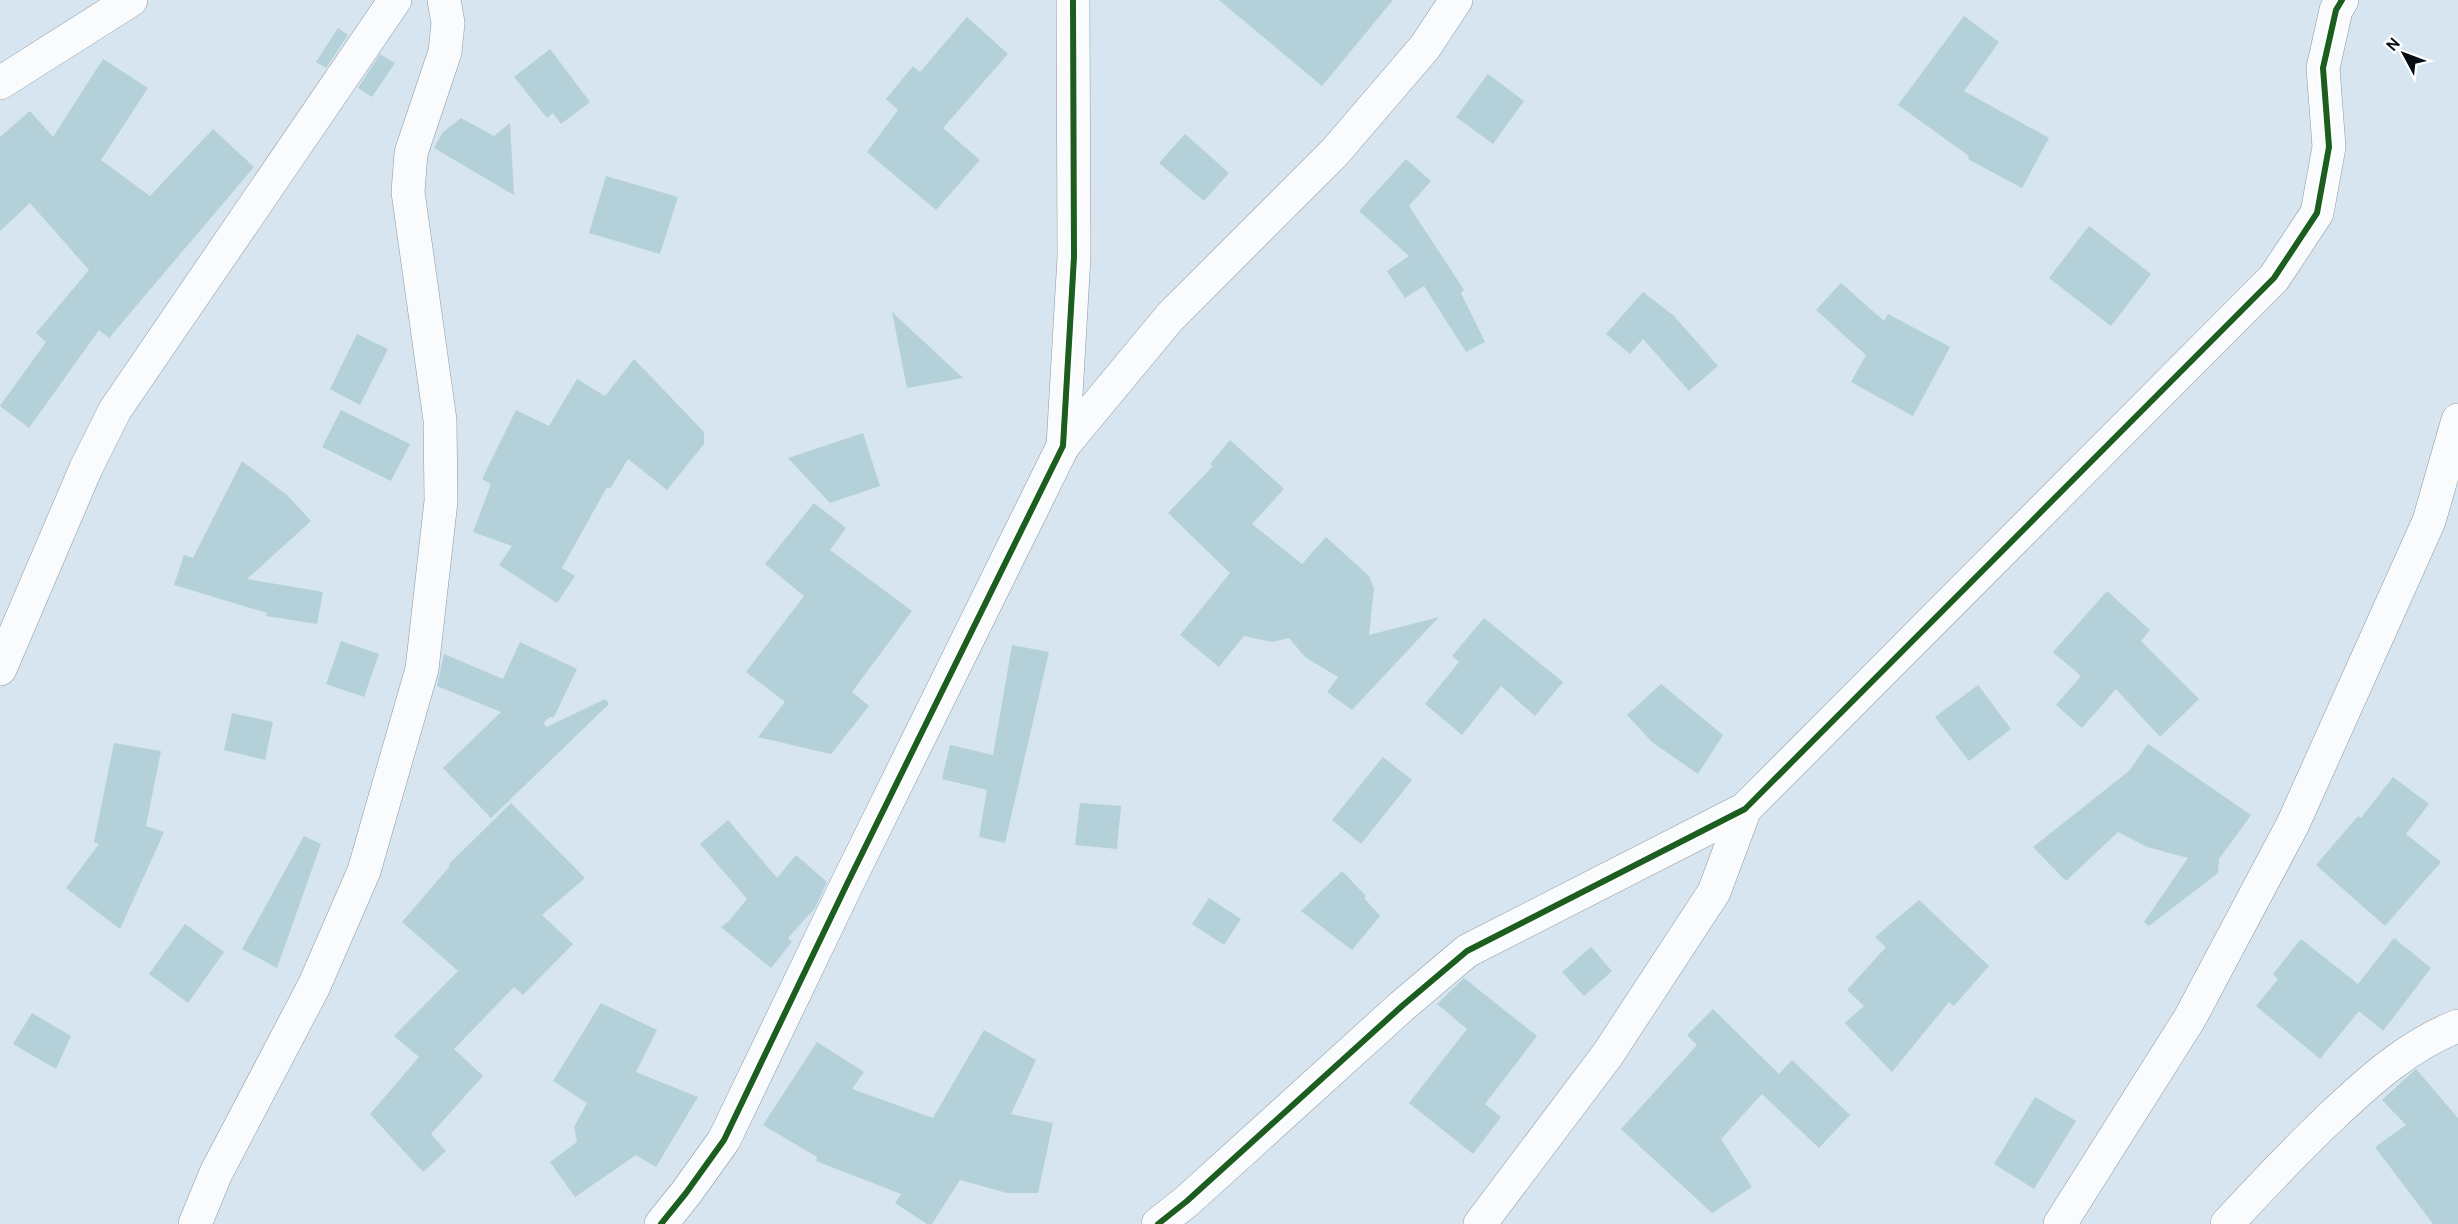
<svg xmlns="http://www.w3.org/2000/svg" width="2458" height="1224" font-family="Cabin,sans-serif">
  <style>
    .building { fill: #b4d1d9 }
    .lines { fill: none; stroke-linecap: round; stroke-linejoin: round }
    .minor-casing { stroke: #8e99a1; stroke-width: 34 }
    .minor { stroke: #f9fbfd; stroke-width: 33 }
    .cycleway-casing { stroke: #fff; stroke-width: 10 }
    .cycleway { stroke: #1b5e20; stroke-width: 6 }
  </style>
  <rect width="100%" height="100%" fill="#d6e5f0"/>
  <g class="building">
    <polygon points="1219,0 1393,0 1322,86"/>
    <polygon points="1964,16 1999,42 1964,91 2049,138 2022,188 1968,159 1969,156 1898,105"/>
    <polygon points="967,17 1008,54 943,128 980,160 936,210 867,152 898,110 886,99 913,66 920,72"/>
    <polygon points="338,28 348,35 326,68 316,62"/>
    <polygon points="550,49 590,102 561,124 553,113 547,118 514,77"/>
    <polygon points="380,54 395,63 372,97 358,88"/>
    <polygon points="103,59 148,88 101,160 150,196 213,129 254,167 109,338 99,330 29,428 0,406 46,342 36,333 89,270 30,203 0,231 0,137 30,111 53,137"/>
    <polygon points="1488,74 1524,101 1493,144 1456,117"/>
    <polygon points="461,118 494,136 510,123 514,195 434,148 443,132"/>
    <polygon points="1185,134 1229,173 1204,201 1159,163"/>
    <polygon points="1406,159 1431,181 1409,206 1464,290 1461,293 1485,342 1466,352 1424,286 1405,298 1387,271 1409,256 1359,211"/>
    <polygon points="606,176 678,197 660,254 589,233"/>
    <polygon points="2089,226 2151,274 2111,326 2049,278"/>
    <polygon points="1841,283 1884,321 1888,314 1950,347 1913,416 1851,382 1866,355 1816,310"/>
    <polygon points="1643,292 1674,316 1718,366 1689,391 1643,339 1630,354 1606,334"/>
    <polygon points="892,312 963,378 907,388"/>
    <polygon points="357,334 388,349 360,405 330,389"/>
    <polygon points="634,359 704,432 704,444 667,490 628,459 610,489 607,487 562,568 575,576 557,603 499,565 512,546 473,532 491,484 482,479 516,410 549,426 577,379 605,396"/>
    <polygon points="341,410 410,444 391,481 322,447"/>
    <polygon points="863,433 880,486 830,503 788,458"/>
    <polygon points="1230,440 1284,489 1252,524 1302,564 1326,537 1369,576 1374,588 1369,635 1439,617 1352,710 1327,692 1338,677 1305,657 1289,638 1272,642 1244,636 1219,667 1180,635 1230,573 1168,513 1213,466 1210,464"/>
    <polygon points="242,461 287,495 311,521 247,579 323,592 317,624 266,616 267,613 174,585 184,555 193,558"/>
    <polygon points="814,503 846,528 830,550 912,611 852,692 869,706 831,754 758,737 785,702 746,672 804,596 765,564"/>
    <polygon points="2107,591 2150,630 2141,641 2199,699 2160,737 2116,689 2082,728 2056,705 2081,676 2053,652"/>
    <polygon points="1484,618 1563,682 1535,716 1501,686 1462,735 1425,704 1459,662 1452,656"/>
    <polygon points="341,641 379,654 364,697 326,684"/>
    <polygon points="520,642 577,669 554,717 550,717 543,723 547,727 605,699 609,704 491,818 443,768 501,712 437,686 444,654 503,679"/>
    <polygon points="1012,645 1049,652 1005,843 979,837 987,790 942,779 950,745 993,755"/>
    <polygon points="1661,684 1723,735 1698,774 1652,742 1627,715"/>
    <polygon points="1978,685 2011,729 1969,761 1935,717"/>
    <polygon points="232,713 273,722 265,760 224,750"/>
    <polygon points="114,743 161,751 146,826 164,832 120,929 66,888 99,844 94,842"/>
    <polygon points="2148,744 2251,815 2219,859 2218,873 2149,926 2144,922 2188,858 2147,847 2118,832 2066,881 2033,847 2129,771"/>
    <polygon points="1383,757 1412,780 1361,844 1332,820"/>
    <polygon points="2393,777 2429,804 2406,834 2441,862 2385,926 2316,865 2358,816 2361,818"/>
    <polygon points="511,803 585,878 542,915 573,944 523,995 514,987 454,1049 483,1076 431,1134 446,1151 423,1172 370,1114 419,1057 394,1036 458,971 402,922 450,866 449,864"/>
    <polygon points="1080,803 1121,806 1117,849 1075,845"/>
    <polygon points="728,820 777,878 796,855 827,882 815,908 788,938 792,942 771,968 721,927 728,922 747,899 700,844"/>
    <polygon points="304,836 321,844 277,968 242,949"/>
    <polygon points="1342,871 1366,896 1364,898 1380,916 1352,950 1301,911"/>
    <polygon points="1209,898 1241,919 1224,945 1192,924"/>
    <polygon points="1919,900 1989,966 1954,1006 1949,1002 1892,1072 1845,1023 1864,1006 1847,990 1886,947 1875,937"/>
    <polygon points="185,924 224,952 188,1003 149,974"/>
    <polygon points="2394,938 2431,968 2383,1031 2359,1011 2320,1059 2256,1006 2278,979 2273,974 2301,939 2358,984"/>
    <polygon points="1591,947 1612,971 1584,996 1562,972"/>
    <polygon points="1464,978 1537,1036 1485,1104 1501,1117 1473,1154 1409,1103 1467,1029 1437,1004"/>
    <polygon points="601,1003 657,1030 636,1072 698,1097 656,1167 636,1155 575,1197 550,1162 577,1142 574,1127 587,1103 553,1081"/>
    <polygon points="1713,1009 1779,1074 1792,1060 1850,1115 1819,1148 1762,1094 1721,1139 1752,1187 1712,1213 1621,1129 1697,1045 1687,1035"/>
    <polygon points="32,1013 71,1036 56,1069 13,1044"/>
    <polygon points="984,1030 1036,1060 1011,1114 1053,1123 1038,1193 1007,1193 960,1180 932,1224 927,1224 895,1203 901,1194 816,1161 817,1157 763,1125 817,1042 864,1072 852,1089 933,1118"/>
    <polygon points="2416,1069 2458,1118 2458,1224 2433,1224 2375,1147 2406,1125 2382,1100"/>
    <polygon points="2035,1097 2076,1121 2034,1189 1994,1164"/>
  </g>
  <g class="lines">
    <defs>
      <g id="minor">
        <polyline points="0,83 131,0"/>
        <polyline points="1063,446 1170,317 1335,152 1425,47 1456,0"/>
        <polyline points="0,669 86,468 115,410 395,0"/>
        <polyline points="195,1224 216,1173 314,986 364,871 422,669 441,501 440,420 408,192 411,153 445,52 448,23 444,0"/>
        <polyline points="661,1224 686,1193 724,1140 847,884 1063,446 1074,257 1073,0"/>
        <polyline points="1158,1224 1187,1201 1402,1006 1467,951 1745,809 2274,278 2317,213 2329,147 2323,68 2336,10 2342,0"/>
        <polyline points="1480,1224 1608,1054 1714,892 1745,809"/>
        <polyline points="2060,1224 2190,1018 2293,824 2429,521 2458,420"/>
        <path d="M 2227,1224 C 2261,1187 2295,1151 2332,1116 C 2370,1080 2409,1045 2458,1026"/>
      </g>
    </defs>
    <use href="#minor" class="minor-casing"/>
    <use href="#minor" class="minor"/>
    <defs>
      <g id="cycleway">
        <polyline points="661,1224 686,1193 724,1140 847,884 1063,446 1074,257 1073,0"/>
        <polyline points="1158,1224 1187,1201 1402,1006 1467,951 1745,809 2274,278 2317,213 2329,147 2323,68 2336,10 2342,0"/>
      </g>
    </defs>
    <use href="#cycleway" class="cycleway-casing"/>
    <use href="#cycleway" class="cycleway"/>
  </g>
  <g transform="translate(2404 54) rotate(311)" stroke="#ffffff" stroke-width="4.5" paint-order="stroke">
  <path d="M0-4.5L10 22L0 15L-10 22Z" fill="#060e15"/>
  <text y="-9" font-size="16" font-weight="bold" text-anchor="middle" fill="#060e15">N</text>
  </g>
</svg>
